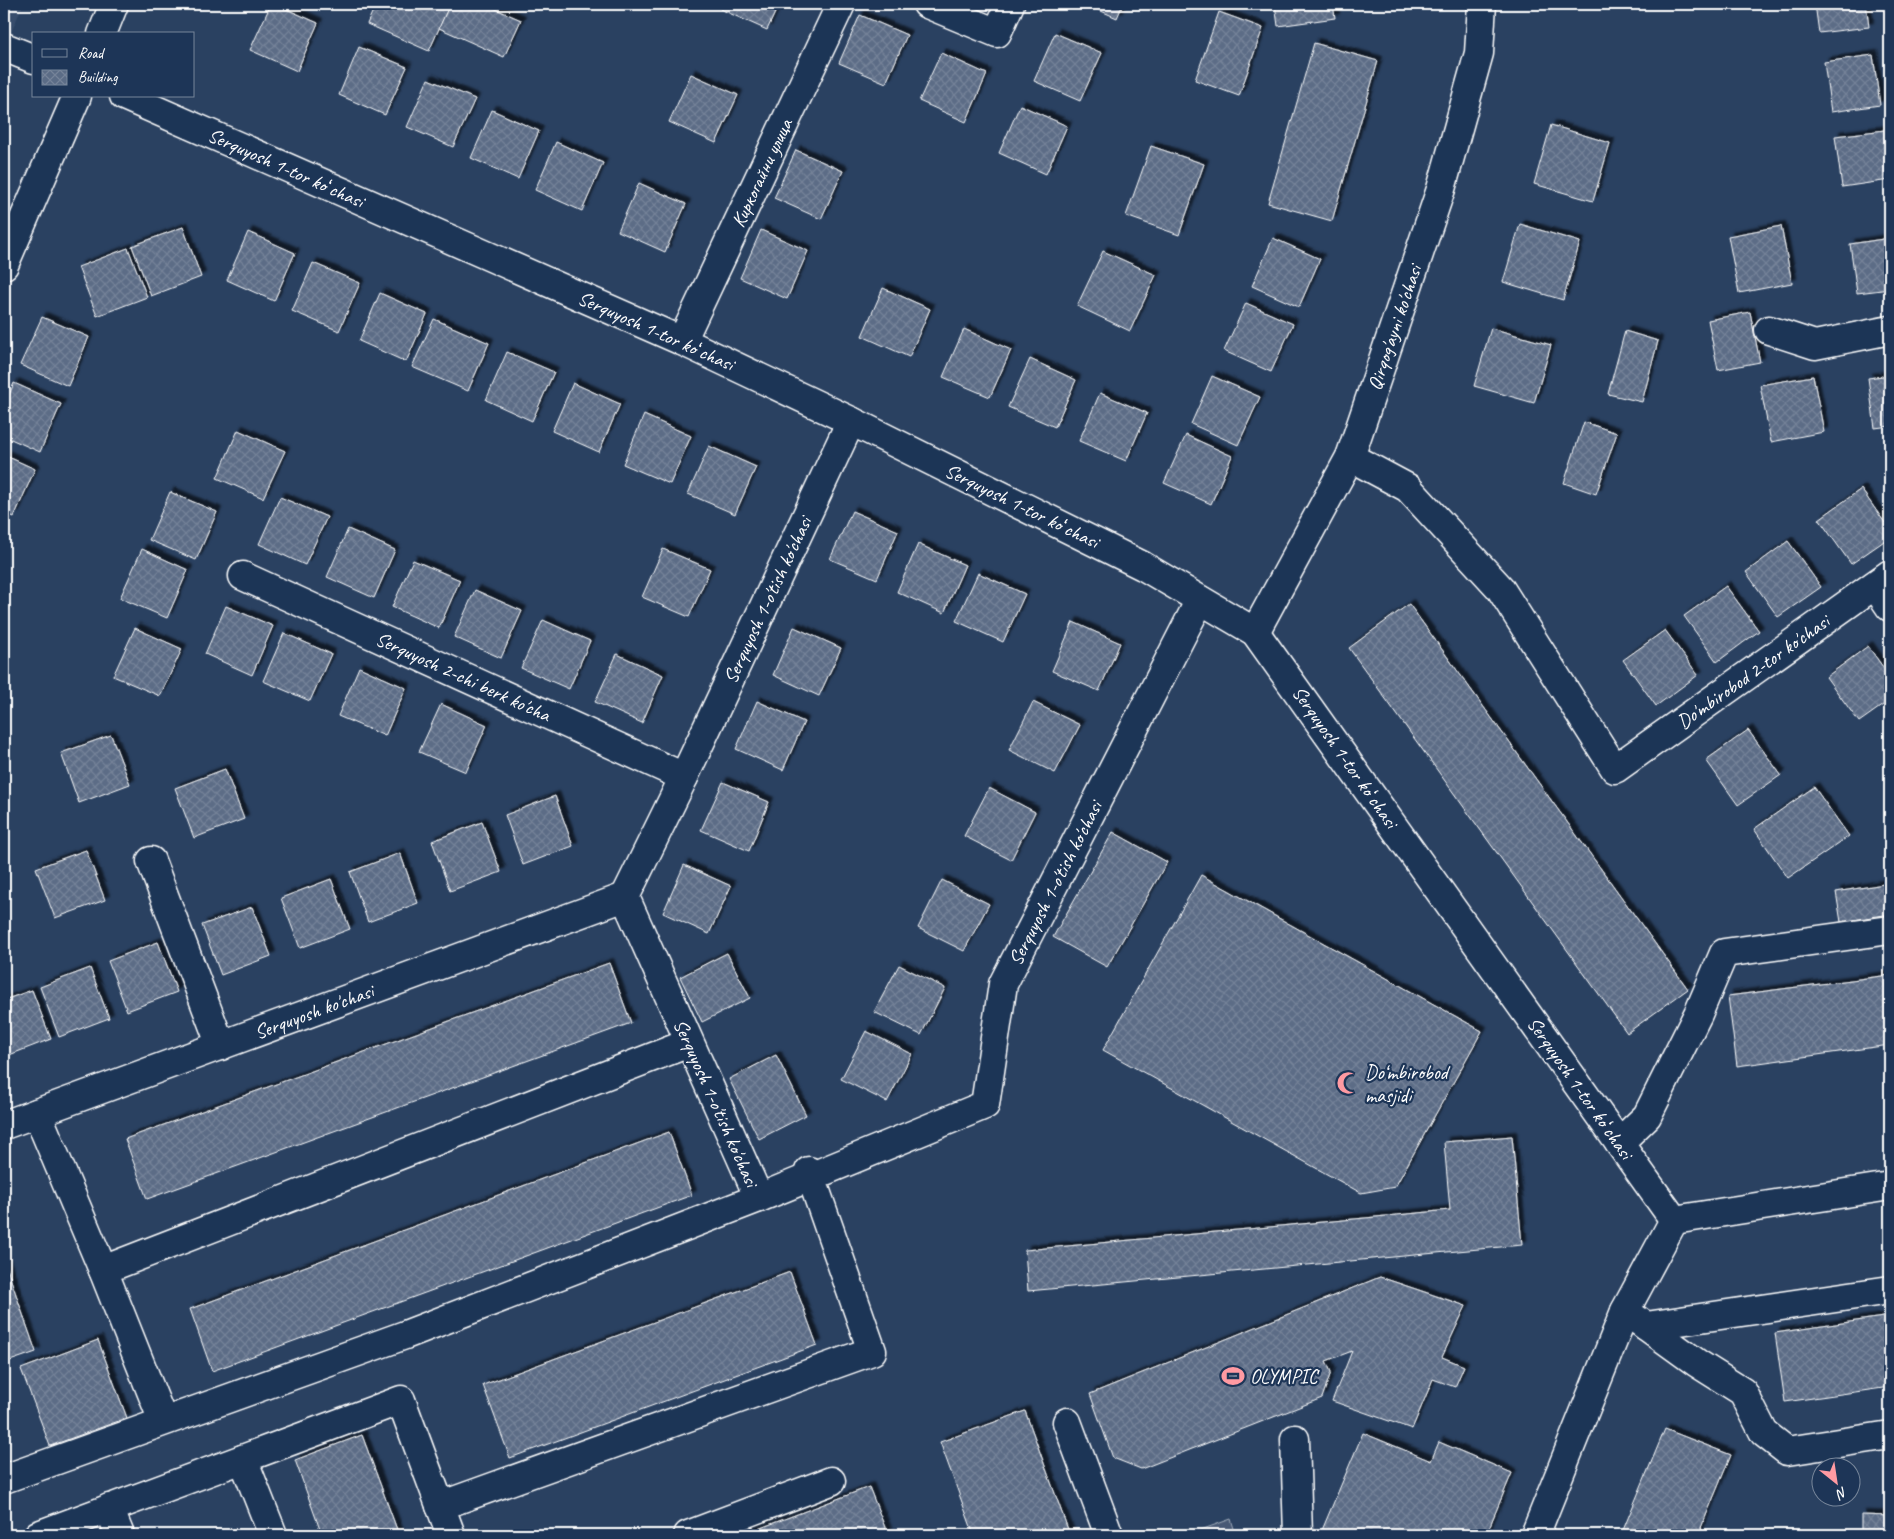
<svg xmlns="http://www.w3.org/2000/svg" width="1894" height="1539" font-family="Caveat,sans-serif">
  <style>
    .built { fill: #394e6c }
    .park { fill: #465975; stroke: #a2acba }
    .building { fill: url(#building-cross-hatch); stroke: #fff; filter: url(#shadow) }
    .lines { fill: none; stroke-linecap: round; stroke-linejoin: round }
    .minor-casing { stroke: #fff; stroke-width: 31 }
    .minor { stroke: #1d3557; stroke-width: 28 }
    .labels { text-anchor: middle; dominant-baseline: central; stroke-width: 4.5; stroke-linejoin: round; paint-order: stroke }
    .street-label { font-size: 20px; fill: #fff; stroke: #1d3557 }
    .poi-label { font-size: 20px; fill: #fff; stroke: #1d3557; text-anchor: start }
  </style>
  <defs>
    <pattern id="building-cross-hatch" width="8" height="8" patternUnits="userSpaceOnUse" patternTransform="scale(1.25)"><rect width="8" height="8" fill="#5b6c86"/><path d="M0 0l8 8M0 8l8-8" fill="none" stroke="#748298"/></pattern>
    <filter id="shadow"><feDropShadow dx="4.5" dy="-4.5" stdDeviation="1" flood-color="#0009"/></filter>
  </defs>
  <rect width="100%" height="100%" fill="#2a4161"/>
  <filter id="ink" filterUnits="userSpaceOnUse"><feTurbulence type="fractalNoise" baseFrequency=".02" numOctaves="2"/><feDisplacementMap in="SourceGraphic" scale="10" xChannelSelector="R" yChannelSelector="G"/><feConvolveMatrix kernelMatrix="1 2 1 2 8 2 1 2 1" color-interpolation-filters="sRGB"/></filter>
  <g filter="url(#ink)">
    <polygon class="built" points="4,4 23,4 4,50"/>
    <polygon class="park" points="1231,1519 1236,1535 1187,1535"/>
    <g class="building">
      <polygon points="271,4 275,4 318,23 297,71 250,50"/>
      <polygon points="376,4 450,4 429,51 367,24"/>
      <polygon points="450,4 484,4 521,20 504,57 439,28"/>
      <polygon points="723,4 779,4 767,30 720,9"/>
      <polygon points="1085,4 1123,4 1117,18"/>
      <polygon points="1275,4 1333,4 1335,18 1278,26"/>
      <polygon points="1815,4 1866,4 1869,27 1819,33"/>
      <polygon points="1219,12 1263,28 1239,96 1195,80"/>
      <polygon points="860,15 907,35 886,83 839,63"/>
      <polygon points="1055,33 1102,53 1080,101 1034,81"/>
      <polygon points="1314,43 1378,61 1332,221 1268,203"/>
      <polygon points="359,47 407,67 385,115 339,95"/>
      <polygon points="941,53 987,74 966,122 919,101"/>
      <polygon points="1873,55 1880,105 1831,112 1824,62"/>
      <polygon points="691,74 738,95 716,143 669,122"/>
      <polygon points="428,79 475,99 453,147 407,127"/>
      <polygon points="1020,105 1067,126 1046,174 999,153"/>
      <polygon points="492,110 539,131 518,179 471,158"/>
      <polygon points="1551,125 1610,143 1593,201 1534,184"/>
      <polygon points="1885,130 1890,180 1842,187 1835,136"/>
      <polygon points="556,142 603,163 582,211 535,190"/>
      <polygon points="1151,146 1204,164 1179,235 1126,216"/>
      <polygon points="796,150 843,171 821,219 774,198"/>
      <polygon points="639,183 686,204 665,252 618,231"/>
      <polygon points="1520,224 1580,242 1563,300 1503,282"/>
      <polygon points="1781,226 1792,283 1739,293 1728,236"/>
      <polygon points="183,227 201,277 151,296 132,246"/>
      <polygon points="761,230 808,251 787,299 740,278"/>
      <polygon points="248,232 295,253 274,301 227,280"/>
      <polygon points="1273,238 1320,259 1299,307 1252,286"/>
      <polygon points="1890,238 1890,289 1857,293 1850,244"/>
      <polygon points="128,248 147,297 97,316 78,267"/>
      <polygon points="1103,251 1156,275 1130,331 1077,306"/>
      <polygon points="313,263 360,283 339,331 292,311"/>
      <polygon points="883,288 930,309 909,357 862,336"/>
      <polygon points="380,293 427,314 406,362 359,341"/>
      <polygon points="1246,303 1293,324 1271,372 1224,351"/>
      <polygon points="1750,312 1760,362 1718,370 1708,320"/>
      <polygon points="42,317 89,337 68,386 20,365"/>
      <polygon points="434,319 489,343 468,391 412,367"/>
      <polygon points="1491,328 1551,345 1534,403 1474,386"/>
      <polygon points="964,329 1011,350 990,397 943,377"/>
      <polygon points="1625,331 1658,341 1642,402 1608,394"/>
      <polygon points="507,352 554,372 532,421 486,400"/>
      <polygon points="1030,359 1076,380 1055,427 1008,407"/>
      <polygon points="1890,375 1890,426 1875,428 1868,378"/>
      <polygon points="1212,376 1260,397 1238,445 1191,424"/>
      <polygon points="1813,376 1824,432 1771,442 1760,385"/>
      <polygon points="14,383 61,404 40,452 4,436 4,407"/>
      <polygon points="573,383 620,404 599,452 552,431"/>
      <polygon points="1100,393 1147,413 1126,461 1079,441"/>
      <polygon points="644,415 691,436 670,484 623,464"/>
      <polygon points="1584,422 1617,433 1596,494 1564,483"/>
      <polygon points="238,430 285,451 263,498 217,478"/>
      <polygon points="1186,435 1232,456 1211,504 1164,483"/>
      <polygon points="709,446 756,467 735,514 688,494"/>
      <polygon points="4,455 35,469 14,517 4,512"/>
      <polygon points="1861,489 1890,530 1890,537 1851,564 1819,519"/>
      <polygon points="170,492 217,512 196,560 149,540"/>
      <polygon points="280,497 327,517 305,565 259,544"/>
      <polygon points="852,511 898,531 877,579 830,559"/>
      <polygon points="348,529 395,550 374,598 327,577"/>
      <polygon points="1788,541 1821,587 1778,617 1746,572"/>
      <polygon points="918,544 965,565 944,613 897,592"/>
      <polygon points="142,549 188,570 167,618 120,598"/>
      <polygon points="663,549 710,569 689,617 642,597"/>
      <polygon points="413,560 460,580 439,628 392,607"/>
      <polygon points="978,573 1025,594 1003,642 956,621"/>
      <polygon points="1726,586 1759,631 1717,662 1684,616"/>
      <polygon points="475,590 522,611 501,658 454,637"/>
      <polygon points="1409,604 1688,989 1627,1033 1349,648"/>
      <polygon points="226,606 273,626 252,675 205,654"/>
      <polygon points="543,620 590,641 569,689 521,668"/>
      <polygon points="1073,622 1120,643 1099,691 1052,671"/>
      <polygon points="794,627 841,648 819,696 773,675"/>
      <polygon points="135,628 182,649 160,696 113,676"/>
      <polygon points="1665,630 1698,675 1656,706 1623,660"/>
      <polygon points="284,633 331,654 310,701 263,681"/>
      <polygon points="1868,646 1890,677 1890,700 1859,722 1826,677"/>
      <polygon points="617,654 663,675 642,723 595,702"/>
      <polygon points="359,667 406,688 385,736 338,716"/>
      <polygon points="757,701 804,722 783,770 736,749"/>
      <polygon points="1033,702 1080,725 1055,773 1009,750"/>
      <polygon points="441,704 487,725 466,772 419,752"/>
      <polygon points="1748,730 1781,775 1738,805 1706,760"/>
      <polygon points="111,735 130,784 79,803 61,753"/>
      <polygon points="225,769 244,819 194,838 175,788"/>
      <polygon points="723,782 769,802 749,851 701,830"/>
      <polygon points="1814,787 1849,836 1788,878 1754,829"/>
      <polygon points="989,788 1035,812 1011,860 964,836"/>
      <polygon points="555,796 573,846 523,865 505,815"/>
      <polygon points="482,822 501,872 450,891 432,841"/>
      <polygon points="1113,832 1167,862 1107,967 1053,937"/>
      <polygon points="86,850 105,900 55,918 36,868"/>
      <polygon points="400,853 418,903 368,922 350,872"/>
      <polygon points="684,865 731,886 709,934 663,913"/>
      <polygon points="1201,875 1482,1031 1395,1187 1361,1193 1103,1050"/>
      <polygon points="331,879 350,929 300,948 281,898"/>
      <polygon points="942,880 989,904 964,951 918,928"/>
      <polygon points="1890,883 1890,914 1841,922 1836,892"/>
      <polygon points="252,907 271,956 221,975 202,925"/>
      <polygon points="158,942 177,992 127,1011 108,961"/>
      <polygon points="727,953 750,998 702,1022 680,977"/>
      <polygon points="609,963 631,1023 147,1199 125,1139"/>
      <polygon points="899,965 945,988 921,1035 874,1012"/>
      <polygon points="90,968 109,1018 59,1037 40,987"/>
      <polygon points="1890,975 1890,1045 1737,1066 1728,996"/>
      <polygon points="32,990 51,1039 4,1057 4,1000"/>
      <polygon points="866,1031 912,1054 887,1102 841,1079"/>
      <polygon points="776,1055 806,1115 759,1139 729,1079"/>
      <polygon points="669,1132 692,1195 212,1371 190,1309"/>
      <polygon points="1512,1136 1522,1245 1028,1291 1025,1250 1450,1210 1444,1142"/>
      <polygon points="4,1260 36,1352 4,1363"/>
      <polygon points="790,1272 817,1345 510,1458 483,1385"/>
      <polygon points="1380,1277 1466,1306 1442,1357 1464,1366 1455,1387 1433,1379 1412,1429 1332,1401 1352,1351 1326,1361 1331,1372 1322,1398 1141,1469 1113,1458 1090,1394"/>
      <polygon points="1890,1316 1890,1387 1785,1402 1775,1333"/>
      <polygon points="98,1340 127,1418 50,1446 21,1369"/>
      <polygon points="1025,1411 1070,1535 974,1535 940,1442"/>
      <polygon points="1665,1429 1731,1455 1698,1535 1621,1535"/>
      <polygon points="1363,1433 1431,1461 1439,1442 1512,1473 1486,1535 1320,1535"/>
      <polygon points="362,1435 399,1535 322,1535 295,1460"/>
      <polygon points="869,1487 888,1535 742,1535"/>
      <polygon points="1861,1515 1890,1516 1890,1535 1861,1535"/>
    </g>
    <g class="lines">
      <defs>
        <g id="minor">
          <polyline points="927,4 997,33 1010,4"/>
          <polyline points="102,34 114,4"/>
          <polyline points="4,47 34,59"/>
          <polyline points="124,96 682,341 851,421 1143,566 1255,632 1674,1220"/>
          <polyline points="4,265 77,96"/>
          <polyline points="1769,330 1815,345 1890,330"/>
          <path id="s1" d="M 682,341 L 841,4"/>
          <path id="s2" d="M 1350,457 L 1408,488 L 1500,588 L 1615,769 L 1890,574"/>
          <path id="s3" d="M 243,576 L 684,777"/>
          <polyline points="1875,585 1890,607"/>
          <path id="s4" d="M 1255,632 L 1350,457 L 1441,189 L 1479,53 L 1482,4"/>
          <polyline points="151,861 221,1046"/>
          <polyline points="37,1113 103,1270 163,1421"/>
          <path id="s5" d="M 4,1125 L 625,897"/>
          <polyline points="1619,1143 1647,1116 1698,1014 1724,953 1890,930"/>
          <path id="s6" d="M 759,1198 L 625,897 L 684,777 L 851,421"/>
          <polyline points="1674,1220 1890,1186"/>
          <polyline points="103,1270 689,1043"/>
          <polyline points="1625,1311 1697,1363 1743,1392 1764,1433 1787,1451 1890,1435"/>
          <polyline points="1646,1326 1890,1290"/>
          <polyline points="1067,1422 1109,1535"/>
          <polyline points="1295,1439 1298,1535"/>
          <polyline points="243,1459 273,1535"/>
          <path id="s7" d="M 4,1479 L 405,1335 L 759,1198 L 985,1105 L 1003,984 L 1200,600"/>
          <polyline points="440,1506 872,1351 809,1171"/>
          <polyline points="109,1508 120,1535"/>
          <polyline points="38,1535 401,1400 451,1535"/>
          <polyline points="688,1535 831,1481"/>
          <polyline points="1535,1535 1625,1311 1674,1220"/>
        </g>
      </defs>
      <use href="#minor" class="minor-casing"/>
      <use href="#minor" class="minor"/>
    </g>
  </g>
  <defs>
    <symbol id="mosque-bare" viewBox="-9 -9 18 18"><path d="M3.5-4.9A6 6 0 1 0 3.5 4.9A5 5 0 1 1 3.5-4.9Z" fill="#ff9aa2" stroke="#1d3557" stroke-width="2.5" paint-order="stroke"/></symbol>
    <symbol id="stadium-bare" viewBox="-9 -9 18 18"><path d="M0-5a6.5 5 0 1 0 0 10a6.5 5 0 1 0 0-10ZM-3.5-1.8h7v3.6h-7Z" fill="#ff9aa2" stroke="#1d3557" stroke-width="2.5" paint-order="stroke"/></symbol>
  </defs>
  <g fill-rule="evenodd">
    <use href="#mosque-bare" x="1332" y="1067" width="32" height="32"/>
    <use href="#stadium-bare" x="1217" y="1360" width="32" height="32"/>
  </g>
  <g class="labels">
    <g class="street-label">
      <text transform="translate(286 168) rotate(24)">Serquyosh 1-tor koʻchasi</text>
      <text stroke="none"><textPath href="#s1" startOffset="186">Киркогайни улица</textPath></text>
      <text stroke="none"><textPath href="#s4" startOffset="336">Qirqog'ayni ko'chasi</textPath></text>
      <text transform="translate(656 331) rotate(24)">Serquyosh 1-tor koʻchasi</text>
      <text transform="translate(1022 506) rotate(26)">Serquyosh 1-tor koʻchasi</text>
      <text stroke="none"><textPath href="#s6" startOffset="659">Serquyosh 1-o'tish ko'chasi</textPath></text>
      <text stroke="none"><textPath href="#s2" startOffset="585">Do'mbirobod 2-tor ko'chasi</textPath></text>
      <text stroke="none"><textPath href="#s3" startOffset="242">Serquyosh 2-chi berk ko'cha</textPath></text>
      <text transform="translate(1345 757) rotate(55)">Serquyosh 1-tor koʻchasi</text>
      <text stroke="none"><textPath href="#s7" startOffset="1286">Serquyosh 1-o'tish ko'chasi</textPath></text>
      <text stroke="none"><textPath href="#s5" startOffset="330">Serquyosh ko'chasi</textPath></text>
      <text transform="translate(1580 1088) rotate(55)">Serquyosh 1-tor koʻchasi</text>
      <text transform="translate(716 1103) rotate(66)">Serquyosh 1-o'tish ko'chasi</text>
    </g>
    <g class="poi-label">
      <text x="1365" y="1072">Do‘mbirobod<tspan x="1365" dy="23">masjidi</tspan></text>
      <text x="1250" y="1376">OLYMPIC</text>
    </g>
  </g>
  <rect width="1894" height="1539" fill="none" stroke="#1d3557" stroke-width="20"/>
  <rect x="10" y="10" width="1874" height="1519" fill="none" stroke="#fff" stroke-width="2" filter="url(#ink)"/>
  <rect x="32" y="32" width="162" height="65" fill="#1d3557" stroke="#77869a"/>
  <rect x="42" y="49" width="25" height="8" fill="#1d3557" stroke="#77869a"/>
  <text x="78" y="58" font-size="15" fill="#ffffff">Road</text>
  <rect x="42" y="70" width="25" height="15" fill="url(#building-cross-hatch)" stroke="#77869a"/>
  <text x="78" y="82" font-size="15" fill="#ffffff">Building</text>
  <g transform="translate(1836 1482) rotate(150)"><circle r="24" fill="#1d3557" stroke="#77869a"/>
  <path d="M0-4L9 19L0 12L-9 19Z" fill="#ff9aa2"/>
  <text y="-8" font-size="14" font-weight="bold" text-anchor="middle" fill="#ffffff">N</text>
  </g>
</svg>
